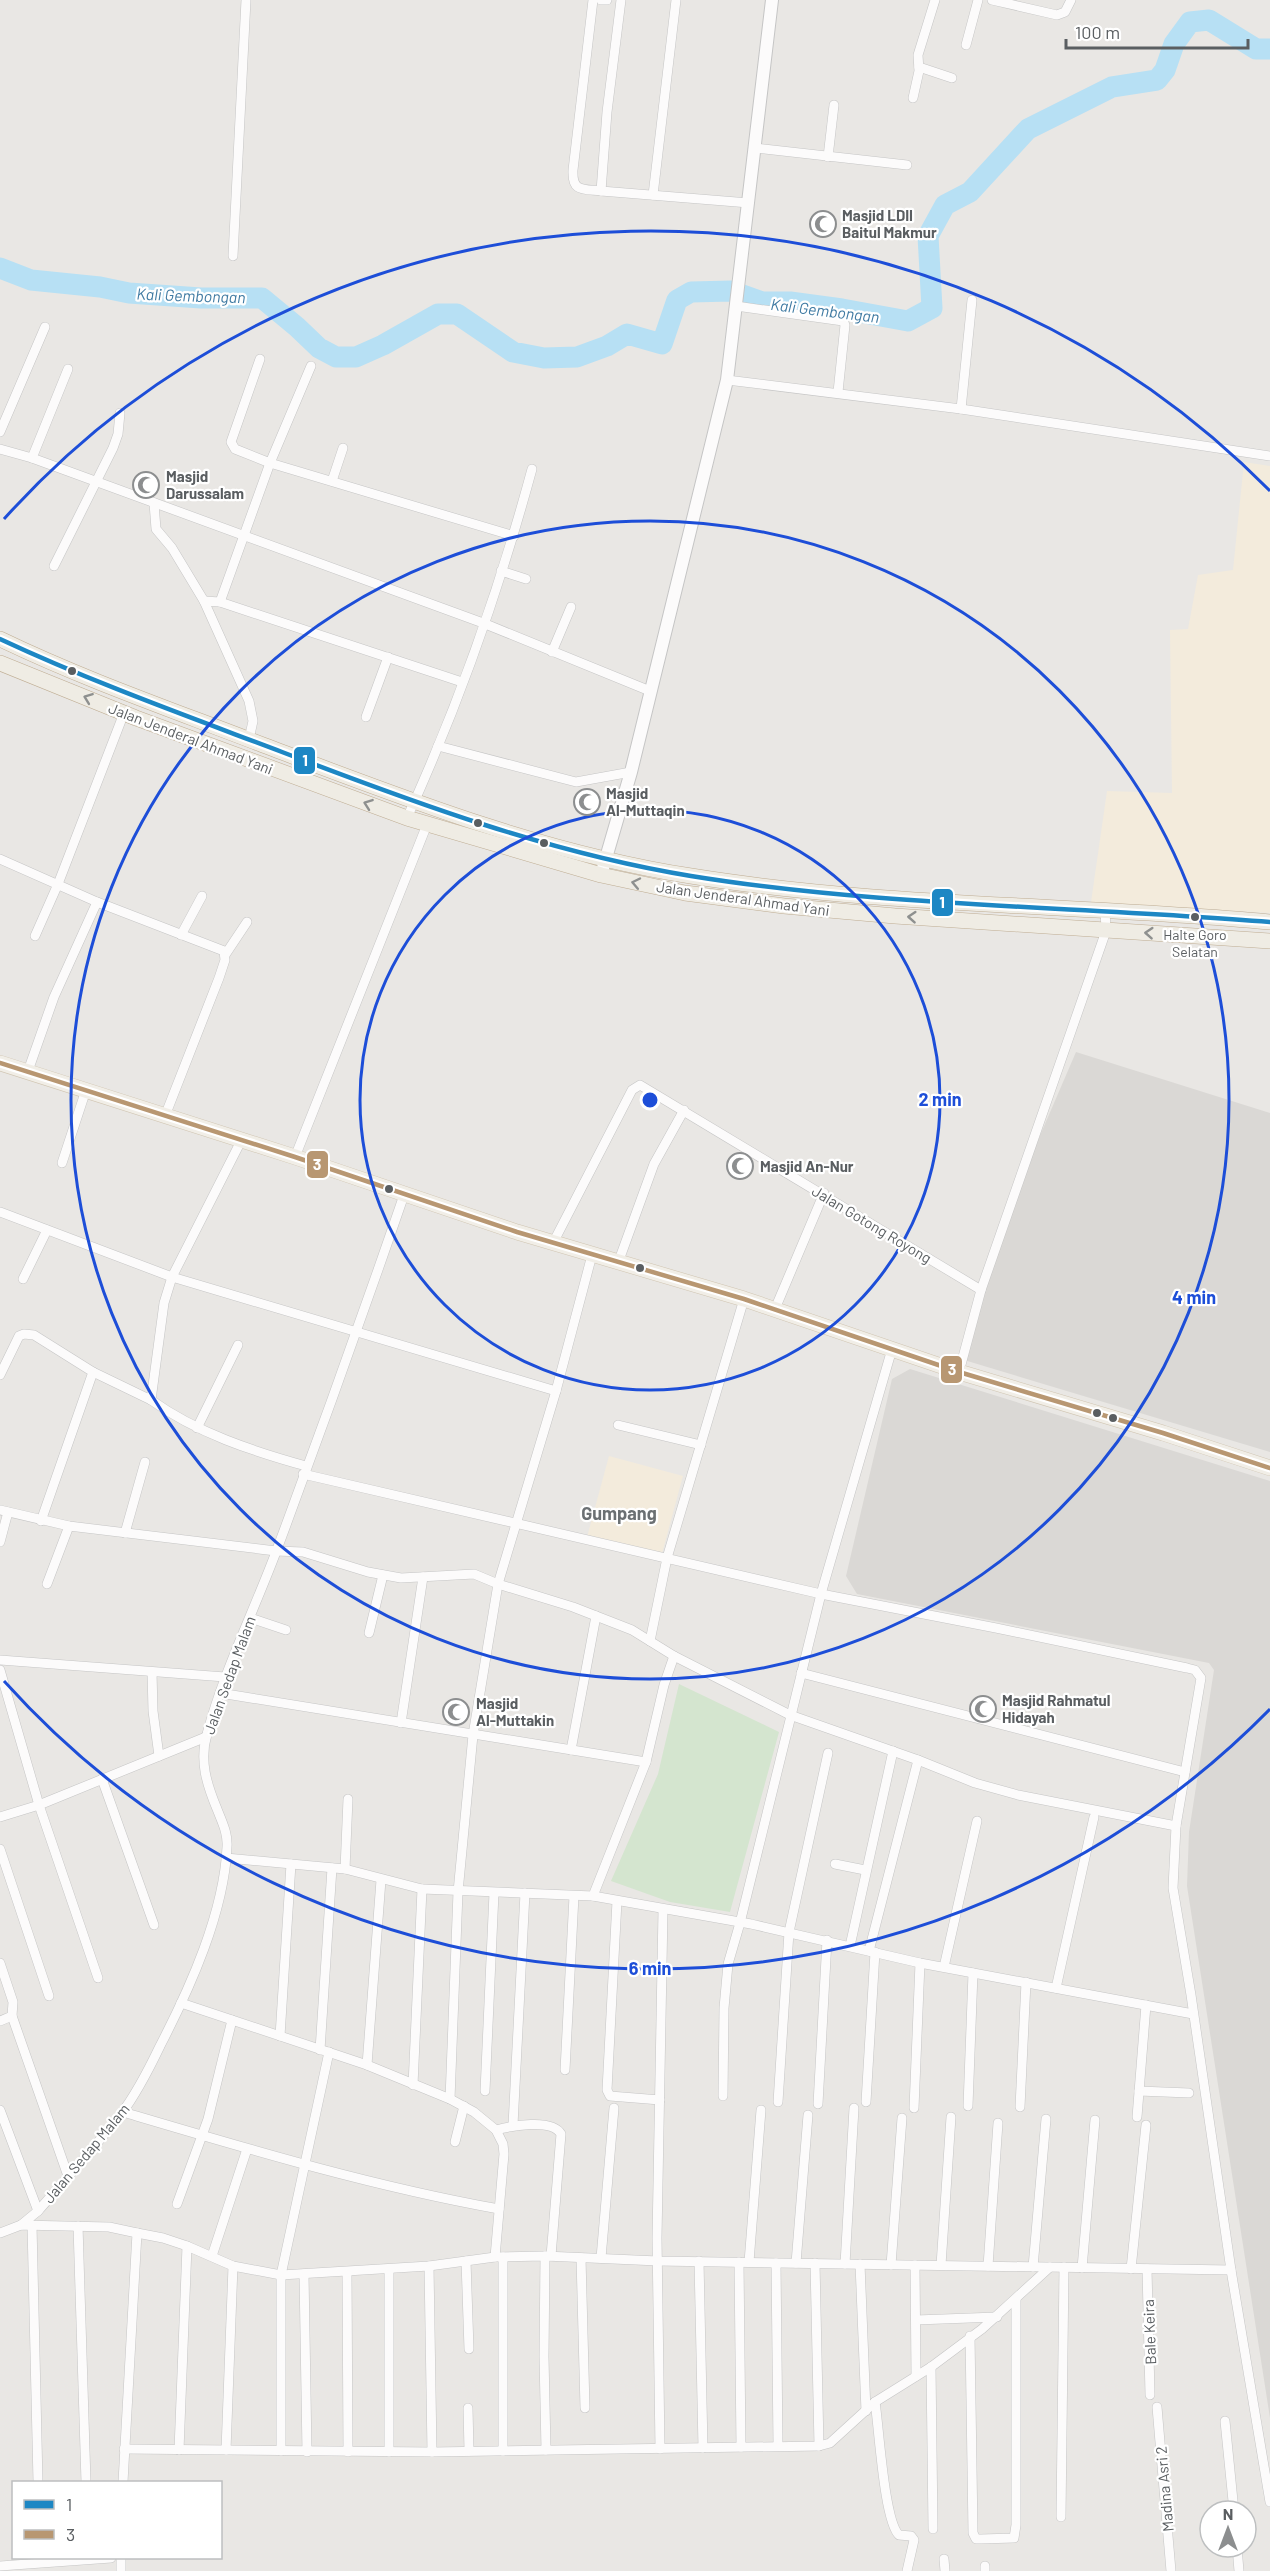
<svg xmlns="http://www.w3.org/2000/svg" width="1270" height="2571" font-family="Barlow,sans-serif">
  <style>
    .commercial { fill: #f3ebdc }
    .industrial { fill: #dad8d5 }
    .green { fill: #d4e5cf }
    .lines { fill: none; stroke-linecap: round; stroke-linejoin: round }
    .river { stroke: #b7e0f4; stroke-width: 21 }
    .minor-casing { stroke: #c5c5c5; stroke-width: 10 }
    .tertiary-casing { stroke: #c5c5c5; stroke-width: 14 }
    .primary-casing { stroke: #d0c5b2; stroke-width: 16 }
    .trunk-casing { stroke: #bfad93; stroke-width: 16 }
    .minor { stroke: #fcfbfb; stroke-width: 9 }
    .tertiary { stroke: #fcfbfb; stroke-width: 12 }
    .primary { stroke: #f1eee7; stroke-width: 15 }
    .trunk { stroke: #efece4; stroke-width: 15 }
    .bus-1-casing { stroke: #fff; stroke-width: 9 }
    .bus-2-casing { stroke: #fff; stroke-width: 9 }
    .bus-1 { stroke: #1d87c4; stroke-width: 4.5 }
    .bus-2 { stroke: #b89772; stroke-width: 4.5 }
    .oneway { stroke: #8e908f }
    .ring { fill: none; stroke: #1d4ed8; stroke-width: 3 }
    .bus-dot { fill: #5a5e61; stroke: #fff; stroke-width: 2 }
    .labels { text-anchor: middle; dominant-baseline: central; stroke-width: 4.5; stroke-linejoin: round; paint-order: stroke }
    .bus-label { font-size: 14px; fill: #5a5e61; stroke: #fff }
    .poi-label { font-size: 15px; font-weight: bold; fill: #5a5e61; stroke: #fff; text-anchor: start }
    .street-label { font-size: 15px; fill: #5a5e61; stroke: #fff }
    .water-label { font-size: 16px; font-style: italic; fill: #3f7aa2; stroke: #fff }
    .quarter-label { font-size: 18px; font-weight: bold; fill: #6b7073; stroke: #fff }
    .centre { fill: #1d4ed8; stroke: #fff; stroke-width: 3 }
    .ring-label { font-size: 18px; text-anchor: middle; font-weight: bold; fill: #1d4ed8; stroke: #fff; stroke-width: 4.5; stroke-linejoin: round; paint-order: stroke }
    .line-badge { stroke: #fff; stroke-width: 2 }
    .badge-label { font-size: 16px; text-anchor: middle; font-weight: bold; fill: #fff }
  </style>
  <rect width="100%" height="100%" fill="#e9e7e4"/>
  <g class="commercial">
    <polygon points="1244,462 1270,466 1270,913 1091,902 1107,791 1172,793 1170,630 1188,629 1198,575 1233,570"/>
    <polygon points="609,1456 683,1476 661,1557 587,1537"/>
  </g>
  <g class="industrial">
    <polygon points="1076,1052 1270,1113 1270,1452 964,1360 1014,1196"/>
    <polygon points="910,1369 1270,1481 1270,2418 1187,1886 1189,1832 1214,1670 1209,1663 857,1594 846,1576 892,1379"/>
  </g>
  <polygon class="green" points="679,1684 779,1732 730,1912 670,1902 611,1881 658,1774"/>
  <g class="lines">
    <polyline class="river" points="0,268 31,280 100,287 129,293 201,298 262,298 297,327 319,348 336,357 356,357 383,345 438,314 457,314 513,352 544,358 577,357 607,346 627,334 662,344 677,300 691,292 731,291 762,302 790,302 842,309 908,321 932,308 928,236 945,205 970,192 1028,129 1112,87 1157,80 1165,70 1174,44 1190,22 1209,20 1256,49 1270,49"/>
    <defs>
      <g id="minor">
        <path d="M 593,0 L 573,170 C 572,192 582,189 601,191 L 749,203"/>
        <polyline points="601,0 607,0"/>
        <polyline points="992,0 1057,15 1065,12 1071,0"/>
        <polyline points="966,45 978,0"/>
        <polyline points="919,67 952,78"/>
        <polyline points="913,98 919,71 918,55 935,0"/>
        <polyline points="755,148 907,165"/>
        <polyline points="828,157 834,105"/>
        <polyline points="601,191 607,112 621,0"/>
        <polyline points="653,195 676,0"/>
        <polyline points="233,256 246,0"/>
        <polyline points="736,306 843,321 845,325 838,392"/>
        <polyline points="260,359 231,442 235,449 270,463 311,366"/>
        <polyline points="727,380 961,409 1270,456"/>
        <polyline points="961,409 972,300"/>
        <polyline points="0,432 45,327"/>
        <polyline points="0,449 32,458 483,623 650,691"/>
        <polyline points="32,458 68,369"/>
        <polyline points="332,481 343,448"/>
        <polyline points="154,503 156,529 172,548 204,601 249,701 253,721 249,739"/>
        <polyline points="54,566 113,448 118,434 120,413"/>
        <polyline points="501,571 526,579"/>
        <polyline points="204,601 220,602 462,682"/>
        <polyline points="220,602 270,463 514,536"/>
        <polyline points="552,652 571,607"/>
        <polyline points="366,717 388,657"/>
        <polyline points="438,746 576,782 631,772"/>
        <path d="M 407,818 C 458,706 500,587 532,469"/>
        <polyline points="0,859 97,902 224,951 225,960 219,978 165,1116"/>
        <polyline points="181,935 202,896"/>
        <polyline points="35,936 58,884 124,713"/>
        <polyline points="225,955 247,922"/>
        <polyline points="28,1071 54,997 97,902"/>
        <path d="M 241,1141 L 172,1277 L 164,1303 L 151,1400 C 197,1433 252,1451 306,1466"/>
        <polyline points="295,1157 428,822"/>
        <polyline points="62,1163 86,1090"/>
        <polyline points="0,1212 172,1277 556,1391"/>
        <polyline points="553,1243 632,1090 640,1085 981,1290"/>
        <polyline points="618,1263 654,1164 684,1110"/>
        <polyline points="23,1279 47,1230"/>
        <polyline points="775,1309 824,1193"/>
        <polyline points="892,1349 821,1594 996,1628 1187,1668 1195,1670 1201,1678 1176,1826 1173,1888 1191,1995 1231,2270 1270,2502"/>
        <polyline points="93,1372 151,1400"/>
        <polyline points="959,1372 981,1290 1106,931 1105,909"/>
        <polyline points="0,1375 19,1336 24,1334 34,1335 93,1372 41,1521"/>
        <polyline points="618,1425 701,1445"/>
        <polyline points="197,1428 238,1345"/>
        <polyline points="303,1474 821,1594 740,1923 728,1964 724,2008 723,2096"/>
        <polyline points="0,1510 69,1526 276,1551 303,1552 368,1572 401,1578 474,1574 498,1584 573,1607 632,1630 674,1656 790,1715 918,1760 975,1783 1018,1795 1176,1826"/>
        <polyline points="125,1533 145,1462"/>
        <polyline points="0,1542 8,1512"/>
        <polyline points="47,1584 69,1526"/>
        <polyline points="250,1618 286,1630"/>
        <polyline points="369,1633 383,1575"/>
        <polyline points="650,1641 667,1558 744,1299"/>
        <polyline points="0,1660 225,1677"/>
        <polyline points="0,1670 39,1805 98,1978"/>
        <polyline points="152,1672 153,1711 159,1756"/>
        <polyline points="801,1673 1185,1772"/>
        <polyline points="220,1693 646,1762"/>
        <polyline points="401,1723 423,1577"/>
        <polyline points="571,1750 596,1616"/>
        <polyline points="102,1779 154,1925"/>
        <polyline points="0,1817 39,1805 206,1737"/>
        <polyline points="0,1849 49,1996"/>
        <polyline points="226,1858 345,1869 422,1889 593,1896 751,1924 920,1963 1193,2014"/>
        <polyline points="835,1864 865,1870"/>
        <polyline points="345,1869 348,1799"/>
        <polyline points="593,1896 646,1762 664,1685 674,1656"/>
        <polyline points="617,1901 607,2090 610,2096 660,2100"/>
        <polyline points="850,1946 893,1751"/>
        <polyline points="869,1951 918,1760"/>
        <polyline points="0,1963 13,2002 12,2016 0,2021"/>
        <polyline points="944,1967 977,1821"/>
        <polyline points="1056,1988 1094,1817"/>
        <polyline points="181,2003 367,2065 450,2099 474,2112 496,2130 503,2144 504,2154 495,2257"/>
        <polyline points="12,2016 68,2176"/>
        <polyline points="280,2036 291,1864"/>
        <polyline points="320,2050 332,1868"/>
        <polyline points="367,2065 381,1880"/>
        <polyline points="565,2070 574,1896"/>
        <polyline points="413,2085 422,1889"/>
        <polyline points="485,2091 494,1893"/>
        <polyline points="1139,2091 1189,2093"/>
        <polyline points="450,2099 458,1892 473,1735 498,1584 556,1391 592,1255"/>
        <polyline points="778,2102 789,1932 828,1753"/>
        <polyline points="866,2102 875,1952"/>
        <polyline points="818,2104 827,1940"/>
        <polyline points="968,2106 973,1973"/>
        <polyline points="1020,2107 1026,1982"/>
        <polyline points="914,2108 920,1963"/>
        <polyline points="0,2110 38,2211"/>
        <path d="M 123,2112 C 248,2149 371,2186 499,2209"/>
        <polyline points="1137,2117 1146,2005"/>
        <polyline points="513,2125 525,1893"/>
        <path d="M 496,2130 C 511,2126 552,2118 561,2134 L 551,2256"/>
        <polyline points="455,2142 464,2106"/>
        <polyline points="177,2204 208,2119 232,2020"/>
        <path d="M 21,2225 L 38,2211 C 66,2179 95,2147 121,2114 C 137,2093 149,2069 160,2046 C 190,1988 224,1913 227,1847 C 228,1833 222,1822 217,1809 C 207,1785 199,1761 207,1734 C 224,1671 253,1613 276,1552 C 320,1434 363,1314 404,1195"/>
        <polyline points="32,2225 38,2482"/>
        <polyline points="78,2226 86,2482"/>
        <polyline points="0,2233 21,2225 109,2227 137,2233 123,2482"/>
        <polyline points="137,2233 163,2238 187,2246 233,2266 281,2275 429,2266 495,2257 545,2256 658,2261 1231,2270"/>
        <polyline points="212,2256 247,2149"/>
        <polyline points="545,2256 544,2357 546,2450"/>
        <polyline points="503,2257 503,2451"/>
        <polyline points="581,2258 585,2408"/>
        <polyline points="601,2258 614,2108"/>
        <polyline points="466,2261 469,2349"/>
        <polyline points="699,2261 703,2448"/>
        <polyline points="739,2262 741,2447"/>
        <polyline points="749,2262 761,2110"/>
        <polyline points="776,2263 778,2445"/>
        <polyline points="796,2263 808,2115"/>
        <polyline points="815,2263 819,2446"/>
        <polyline points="845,2264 854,2108"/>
        <polyline points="860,2264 866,2411"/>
        <polyline points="891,2265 902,2118"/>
        <polyline points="915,2265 916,2376"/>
        <polyline points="941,2265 951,2117"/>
        <polyline points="429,2266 432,2452"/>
        <polyline points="988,2266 998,2123"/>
        <polyline points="1033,2267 1046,2119"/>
        <polyline points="1082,2268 1095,2120"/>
        <polyline points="1131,2269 1146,2125"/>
        <polyline points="1147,2269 1150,2395"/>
        <polyline points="347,2272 348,2452"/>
        <polyline points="304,2274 307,2452"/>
        <polyline points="916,2320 997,2317"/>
        <polyline points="970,2336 973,2533 976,2539 981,2539 1014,2538 1016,2525 1016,2299"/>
        <polyline points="931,2367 933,2529"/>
        <path d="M 875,2402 C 879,2427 884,2521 899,2535 L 911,2536 L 914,2540 L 907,2571"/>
        <polyline points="1157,2407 1171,2571"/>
        <polyline points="468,2408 469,2451"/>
        <polyline points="1225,2421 1234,2511"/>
        <polyline points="124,2449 432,2452 819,2446 830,2443 875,2402 931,2367 982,2329 1050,2267"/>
        <polyline points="660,2449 657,2238 663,1910"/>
        <polyline points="179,2450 187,2246"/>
        <polyline points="226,2450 233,2266"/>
        <polyline points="281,2451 281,2275 329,2052"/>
        <polyline points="389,2452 389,2269"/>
        <polyline points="1061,2517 1064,2267"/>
        <polyline points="1237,2547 1239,2571"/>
        <polyline points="121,2558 121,2571"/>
        <polyline points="944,2559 945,2571"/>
        <polyline points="0,2566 111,2558"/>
        <polyline points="985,2566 985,2571"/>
      </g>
      <polyline id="tertiary" points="601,875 631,772 727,380 772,0"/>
      <polyline id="primary" points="0,1063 295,1157 517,1232 744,1299 959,1372 1163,1433 1270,1468"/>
      <g id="trunk">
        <path d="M 0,639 C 85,680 175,711 263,745 C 403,798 543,853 691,876 C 883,907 1078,904 1270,922"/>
        <polyline points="0,663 136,718 407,818 601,875 685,893 784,906 895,916 1270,941"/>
      </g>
    </defs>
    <use href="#minor" class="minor-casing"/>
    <use href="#tertiary" class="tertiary-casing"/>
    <use href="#primary" class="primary-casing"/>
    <use href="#trunk" class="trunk-casing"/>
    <use href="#minor" class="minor"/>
    <use href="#tertiary" class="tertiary"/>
    <use href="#primary" class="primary"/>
    <use href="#trunk" class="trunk"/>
    <defs>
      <path id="bus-1" d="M 0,639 C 92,682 187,716 282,752 C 415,803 550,853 691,876 C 882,907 1077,906 1270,922"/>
      <polyline id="bus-2" points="0,1063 295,1157 517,1232 744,1299 959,1372 1163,1433 1270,1468"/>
    </defs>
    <use href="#bus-1" class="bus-1-casing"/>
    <use href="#bus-2" class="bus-2-casing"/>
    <use href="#bus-1" class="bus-1"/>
    <use href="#bus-2" class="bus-2"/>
  </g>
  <defs><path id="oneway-chevron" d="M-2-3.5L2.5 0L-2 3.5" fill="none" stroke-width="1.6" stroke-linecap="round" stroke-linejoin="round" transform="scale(1.5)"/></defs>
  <g class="oneway">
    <use href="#oneway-chevron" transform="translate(88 698) rotate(-159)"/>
    <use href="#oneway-chevron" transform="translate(368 804) rotate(-160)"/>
    <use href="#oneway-chevron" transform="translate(636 883) rotate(-168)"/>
    <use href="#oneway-chevron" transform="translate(912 917) rotate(-176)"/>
    <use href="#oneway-chevron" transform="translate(1149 933) rotate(-176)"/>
  </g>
  <g class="ring">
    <circle cx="650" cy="1100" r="290"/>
    <circle cx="650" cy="1100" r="579"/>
    <path d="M1270 1709A869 869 0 0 1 4 1681M4 519A869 869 0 0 1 1270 491"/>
  </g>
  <defs>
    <symbol id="mosque-ring" viewBox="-11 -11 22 22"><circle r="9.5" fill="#fff" stroke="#8c8e8f" stroke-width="1.5"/><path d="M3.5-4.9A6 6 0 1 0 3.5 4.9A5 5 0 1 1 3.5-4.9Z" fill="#8c8e8f"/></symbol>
  </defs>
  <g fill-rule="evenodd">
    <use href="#mosque-ring" x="808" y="209" width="30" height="30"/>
    <use href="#mosque-ring" x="131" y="470" width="30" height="30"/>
    <use href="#mosque-ring" x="572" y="787" width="30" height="30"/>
    <use href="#mosque-ring" x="725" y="1151" width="30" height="30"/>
    <use href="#mosque-ring" x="968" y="1694" width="30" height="30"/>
    <use href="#mosque-ring" x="441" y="1697" width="30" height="30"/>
  </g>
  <g class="bus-dot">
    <circle cx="72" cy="671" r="5"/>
    <circle cx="478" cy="823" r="5"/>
    <circle cx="544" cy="843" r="5"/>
    <circle cx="1195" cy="917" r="5"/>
    <circle cx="389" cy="1189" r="5"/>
    <circle cx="640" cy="1268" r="5"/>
    <circle cx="1097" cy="1413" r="5"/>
    <circle cx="1113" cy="1418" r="5"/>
  </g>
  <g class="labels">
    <g class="bus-label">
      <text x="1195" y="934">Halte Goro<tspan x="1195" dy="17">Selatan</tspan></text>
    </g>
    <g class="poi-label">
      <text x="842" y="215">Masjid LDII<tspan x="842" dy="17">Baitul Makmur</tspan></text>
      <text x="166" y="476">Masjid<tspan x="166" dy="17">Darussalam</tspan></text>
      <text x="606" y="793">Masjid<tspan x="606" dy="17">Al-Muttaqin</tspan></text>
      <text x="760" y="1166">Masjid An-Nur</text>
      <text x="1002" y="1700">Masjid Rahmatul<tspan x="1002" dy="17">Hidayah</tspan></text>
      <text x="476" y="1703">Masjid<tspan x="476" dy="17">Al-Muttakin</tspan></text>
    </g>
    <g class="street-label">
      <text transform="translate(191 738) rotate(21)">Jalan Jenderal Ahmad Yani</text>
      <text transform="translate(743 898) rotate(8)">Jalan Jenderal Ahmad Yani</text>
      <text transform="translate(872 1224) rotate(31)">Jalan Gotong Royong</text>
      <text transform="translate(229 1675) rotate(-70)">Jalan Sedap Malam</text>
      <text transform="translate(86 2153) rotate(-50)">Jalan Sedap Malam</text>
      <text transform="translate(1149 2332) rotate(-92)">Bale Keira</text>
      <text transform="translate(1164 2489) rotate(-95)">Madina Asri 2</text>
    </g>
    <g class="water-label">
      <text transform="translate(191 295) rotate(2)">Kali Gembongan</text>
      <text transform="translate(825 310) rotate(7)">Kali Gembongan</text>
    </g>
    <g class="quarter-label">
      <text x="619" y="1513">Gumpang</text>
    </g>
  </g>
  <circle cx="650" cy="1100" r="9" class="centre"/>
  <g class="ring-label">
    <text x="940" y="1106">2 min</text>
    <text x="1194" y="1304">4 min</text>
    <text x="650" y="1975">6 min</text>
  </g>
  <g class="line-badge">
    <rect x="293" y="746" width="23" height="29" rx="6" fill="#1d87c4"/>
    <rect x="931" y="888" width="23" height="29" rx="6" fill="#1d87c4"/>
    <rect x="306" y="1150" width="23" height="29" rx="6" fill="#b89772"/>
    <rect x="940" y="1355" width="23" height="29" rx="6" fill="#b89772"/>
  </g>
  <g class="badge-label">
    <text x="305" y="766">1</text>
    <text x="942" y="908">1</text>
    <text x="317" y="1170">3</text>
    <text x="952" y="1375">3</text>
  </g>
  <rect x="12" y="2481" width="210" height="78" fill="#ffffff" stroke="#bdbfc0" stroke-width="1.5"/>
  <rect x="24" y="2500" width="30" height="9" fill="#1d87c4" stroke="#bdbfc0" stroke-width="1.5"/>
  <text x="66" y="2511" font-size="18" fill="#5a5e61">1</text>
  <rect x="24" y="2530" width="30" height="9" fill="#b89772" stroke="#bdbfc0" stroke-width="1.5"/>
  <text x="66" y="2541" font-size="18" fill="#5a5e61">3</text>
  <g transform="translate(1228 2529)"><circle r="28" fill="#ffffff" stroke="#bdbfc0" stroke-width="1.5"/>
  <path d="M0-4.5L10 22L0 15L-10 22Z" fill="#8c8e8f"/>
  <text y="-9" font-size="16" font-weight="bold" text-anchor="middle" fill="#5a5e61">N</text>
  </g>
  <path d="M1066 39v9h182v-9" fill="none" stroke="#5a5e61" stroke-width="3"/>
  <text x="1075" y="39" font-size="18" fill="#5a5e61" stroke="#ffffff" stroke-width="4.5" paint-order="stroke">100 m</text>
</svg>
